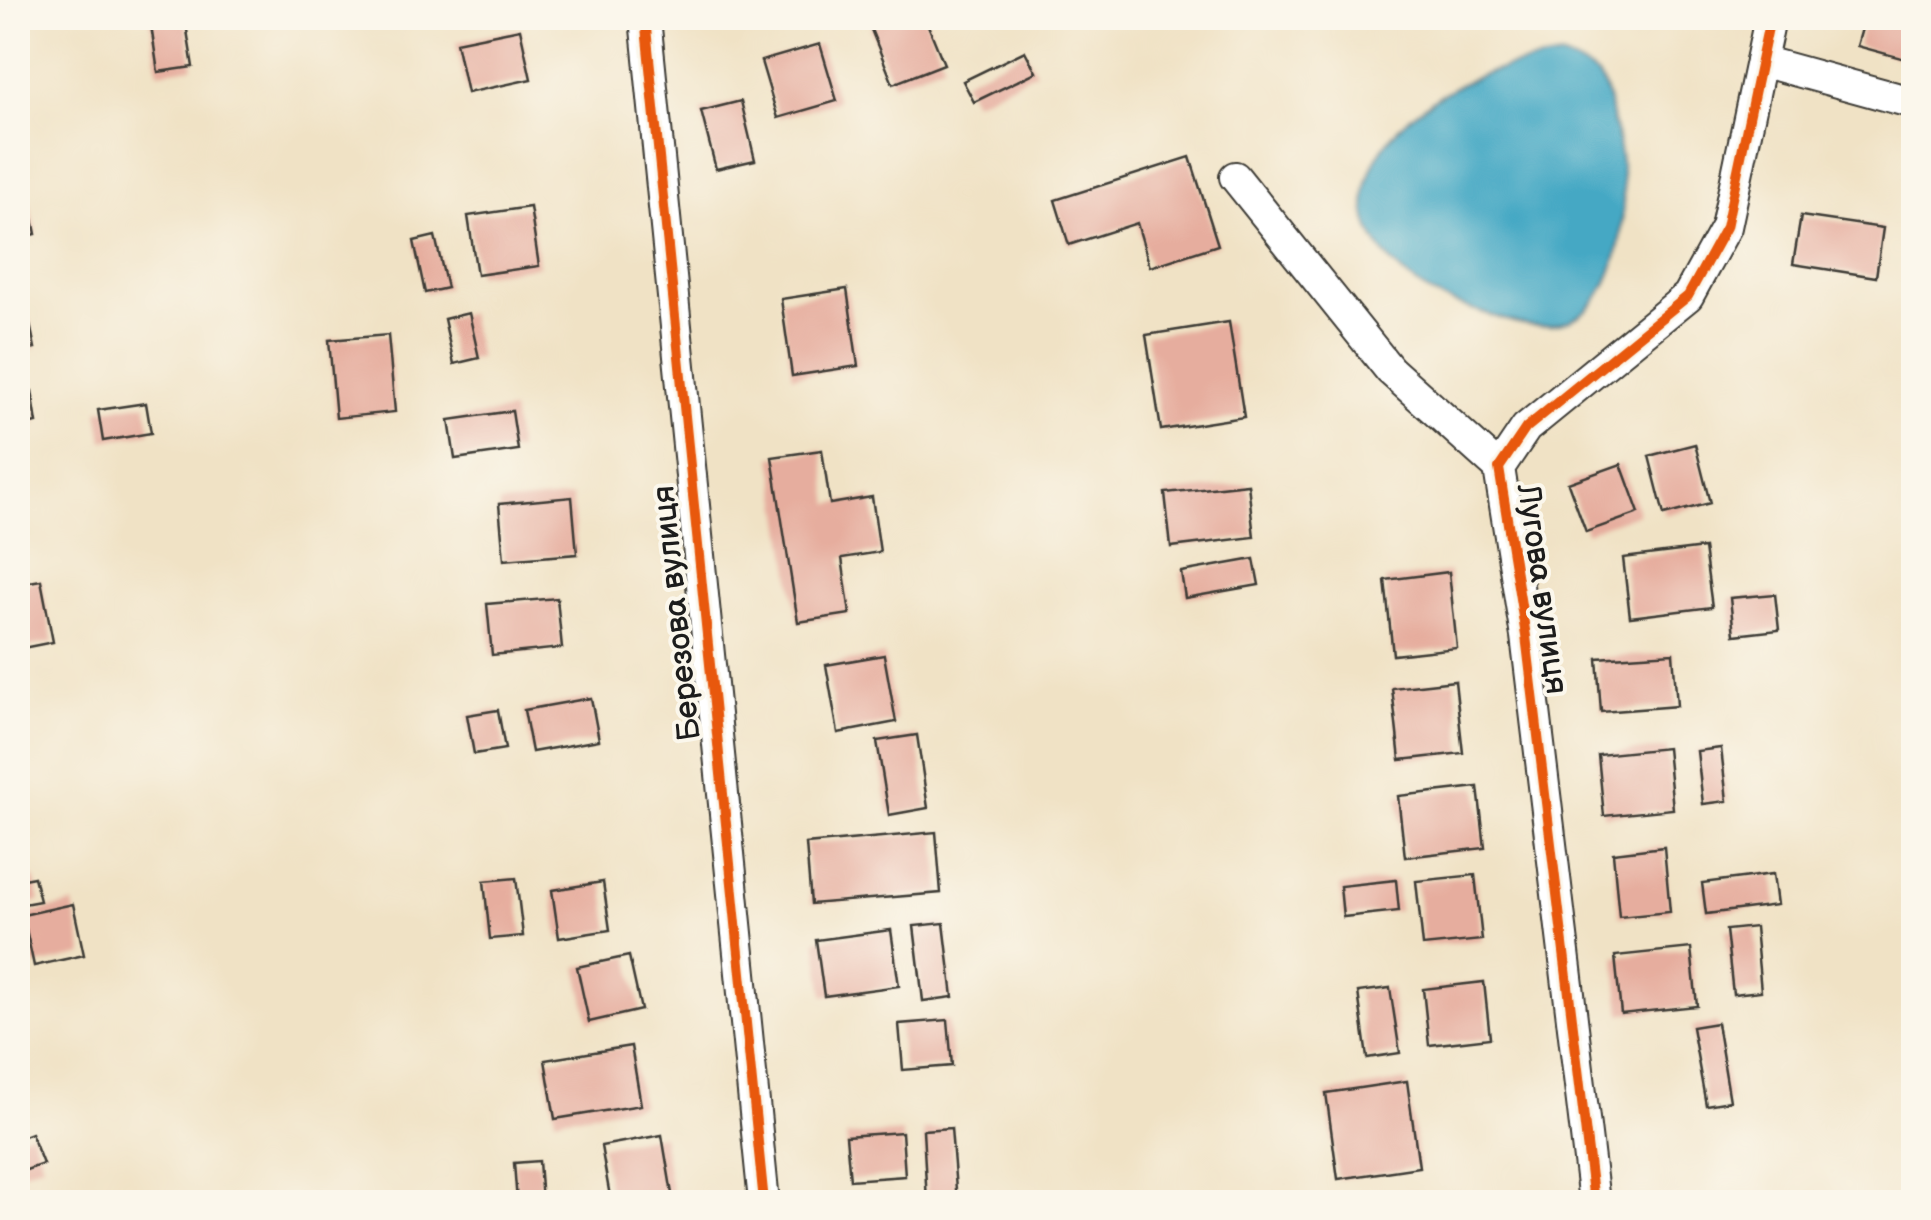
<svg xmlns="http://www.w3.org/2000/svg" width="1931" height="1220" font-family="'Balsamiq Sans',sans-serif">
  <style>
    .water { fill: #44a8c4; stroke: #306270; stroke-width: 2.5 }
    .building { fill: #e6ad9e }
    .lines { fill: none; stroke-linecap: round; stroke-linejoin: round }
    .street-casing { stroke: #3c3a35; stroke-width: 34 }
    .street { stroke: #fff; stroke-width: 30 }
    .cycleway-casing { stroke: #fbf7ec; stroke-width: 16 }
    .cycleway { stroke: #e8590c; stroke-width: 10 }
    .labels { text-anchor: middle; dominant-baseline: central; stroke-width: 8; stroke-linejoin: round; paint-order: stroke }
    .street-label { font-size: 32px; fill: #1c1c1c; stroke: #fbf7ec }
  </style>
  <rect width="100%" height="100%" fill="#fbf7ec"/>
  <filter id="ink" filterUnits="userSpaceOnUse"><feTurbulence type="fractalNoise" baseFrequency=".01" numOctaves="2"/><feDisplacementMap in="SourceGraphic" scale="20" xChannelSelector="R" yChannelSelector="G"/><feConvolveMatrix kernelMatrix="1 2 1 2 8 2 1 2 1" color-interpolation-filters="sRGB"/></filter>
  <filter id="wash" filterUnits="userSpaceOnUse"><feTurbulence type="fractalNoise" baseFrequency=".0048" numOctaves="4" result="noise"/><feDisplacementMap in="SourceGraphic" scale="40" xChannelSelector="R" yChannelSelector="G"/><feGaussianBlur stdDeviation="2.25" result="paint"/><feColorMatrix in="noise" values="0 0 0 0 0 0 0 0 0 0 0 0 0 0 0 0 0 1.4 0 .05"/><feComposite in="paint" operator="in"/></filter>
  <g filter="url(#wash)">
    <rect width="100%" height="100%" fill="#f0e2c5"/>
    <path class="water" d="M 1561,57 C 1575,63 1590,67 1600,79 C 1609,92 1611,115 1615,130 C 1630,185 1631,307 1559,324 C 1533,330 1508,321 1484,313 C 1463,306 1440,300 1421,287 C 1301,205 1395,99 1501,69 C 1520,63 1541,61 1561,57 Z"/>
    <g id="blocks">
      <g class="building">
        <polygon points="185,18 193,67 158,72 150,19"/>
        <polygon points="894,18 925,18 944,64 893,84 870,27"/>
        <polygon points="1865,18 1914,18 1912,61 1857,46"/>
        <polygon points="520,29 531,79 467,93 456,42"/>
        <polygon points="820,44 837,101 778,118 761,61"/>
        <polygon points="1025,51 1036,72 974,102 963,81"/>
        <polygon points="741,101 755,160 716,169 701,111"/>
        <polygon points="1190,157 1218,245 1150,267 1137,223 1069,245 1055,200"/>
        <polygon points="29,199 36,234 18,238 18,202"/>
        <polygon points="530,207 539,266 477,275 468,216"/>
        <polygon points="1801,216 1883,228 1876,277 1793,264"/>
        <polygon points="435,236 447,288 425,293 414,241"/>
        <polygon points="847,289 858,366 792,376 781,299"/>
        <polygon points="23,290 35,348 18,352 18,291"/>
        <polygon points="469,313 479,358 454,364 444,319"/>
        <polygon points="1229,322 1244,417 1161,430 1146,335"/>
        <polygon points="388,335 395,412 336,418 329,340"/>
        <polygon points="32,391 37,423 18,426 18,393"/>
        <polygon points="146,403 151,433 103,441 98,410"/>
        <polygon points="512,411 518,450 455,459 449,420"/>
        <polygon points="1695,444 1710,503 1664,515 1649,456"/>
        <polygon points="822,450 830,504 872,497 880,552 842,558 850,614 798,622 772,457"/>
        <polygon points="1621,464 1639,513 1586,532 1568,483"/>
        <polygon points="1248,484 1254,537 1171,547 1165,493"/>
        <polygon points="572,497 577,554 504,560 499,504"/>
        <polygon points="1704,548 1712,607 1630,617 1623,558"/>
        <polygon points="1254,559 1259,585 1185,598 1181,572"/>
        <polygon points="1449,572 1457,648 1393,655 1385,580"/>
        <polygon points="41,580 53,642 18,649 18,584"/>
        <polygon points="1775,594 1779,630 1734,635 1730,598"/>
        <polygon points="557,598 562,648 492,655 487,604"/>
        <polygon points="1673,653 1677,706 1601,712 1597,658"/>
        <polygon points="884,655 896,722 838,733 826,665"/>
        <polygon points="1455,681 1463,753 1400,760 1392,688"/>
        <polygon points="591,698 599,740 532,752 524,710"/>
        <polygon points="498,710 505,749 474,754 467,715"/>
        <polygon points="917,735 928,808 889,815 877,741"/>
        <polygon points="1667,748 1673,809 1604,816 1598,755"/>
        <polygon points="1721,748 1727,801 1703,804 1697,751"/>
        <polygon points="1478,787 1485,848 1405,857 1398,796"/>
        <polygon points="936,832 941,893 811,904 806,844"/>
        <polygon points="1664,847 1670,912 1619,917 1613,853"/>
        <polygon points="1773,874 1777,905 1706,914 1702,883"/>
        <polygon points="1475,875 1482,940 1423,946 1416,881"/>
        <polygon points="34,877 40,901 18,905 18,880"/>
        <polygon points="516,878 523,936 490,939 484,881"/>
        <polygon points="1396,880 1399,911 1343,917 1340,886"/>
        <polygon points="603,882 610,930 559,938 552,890"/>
        <polygon points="73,904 84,955 34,966 23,915"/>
        <polygon points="944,923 953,997 923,1001 914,926"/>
        <polygon points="1755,927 1761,991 1733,994 1726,930"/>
        <polygon points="891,930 899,986 824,996 816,940"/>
        <polygon points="1691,948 1697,1006 1621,1014 1615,956"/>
        <polygon points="629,956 641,1010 589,1022 577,967"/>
        <polygon points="1484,982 1490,1038 1429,1045 1423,989"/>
        <polygon points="1390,988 1400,1053 1367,1058 1358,992"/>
        <polygon points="948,1020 952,1066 903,1070 899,1024"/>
        <polygon points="1717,1023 1730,1101 1706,1105 1692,1027"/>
        <polygon points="631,1046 641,1105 555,1119 545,1060"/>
        <polygon points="1407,1081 1419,1167 1338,1179 1326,1093"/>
        <polygon points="951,1128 957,1202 927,1202 923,1130"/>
        <polygon points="902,1132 905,1176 850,1180 846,1136"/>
        <polygon points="31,1133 43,1164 18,1173 18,1138"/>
        <polygon points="662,1135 672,1194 611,1202 601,1146"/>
        <polygon points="539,1161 542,1202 517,1202 514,1163"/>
      </g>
    </g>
  </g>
  <g filter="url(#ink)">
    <use href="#blocks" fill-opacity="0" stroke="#3c3a35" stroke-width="2.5"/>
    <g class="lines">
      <defs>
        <g id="street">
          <polyline points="645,18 764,1202"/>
          <polyline points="1761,61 1914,103"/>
          <polyline points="1235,177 1390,370 1499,468"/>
          <polyline points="1594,1202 1526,636 1499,468 1526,428 1688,296 1726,227 1770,18"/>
        </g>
      </defs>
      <use href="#street" class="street-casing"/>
      <use href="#street" class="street"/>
      <defs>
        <g id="cycleway">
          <polyline points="645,18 764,1202"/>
          <polyline points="1594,1202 1526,636 1499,468 1526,428 1688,296 1726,227 1770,18"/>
        </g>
      </defs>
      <use href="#cycleway" class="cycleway-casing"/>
      <use href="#cycleway" class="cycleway"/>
    </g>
  </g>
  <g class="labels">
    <g class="street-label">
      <text transform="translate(1542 589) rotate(82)">Лугова вулиця</text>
      <text transform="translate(677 613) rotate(-96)">Березова вулиця</text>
    </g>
  </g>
  <rect width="1931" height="1220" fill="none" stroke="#fbf7ec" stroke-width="60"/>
</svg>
